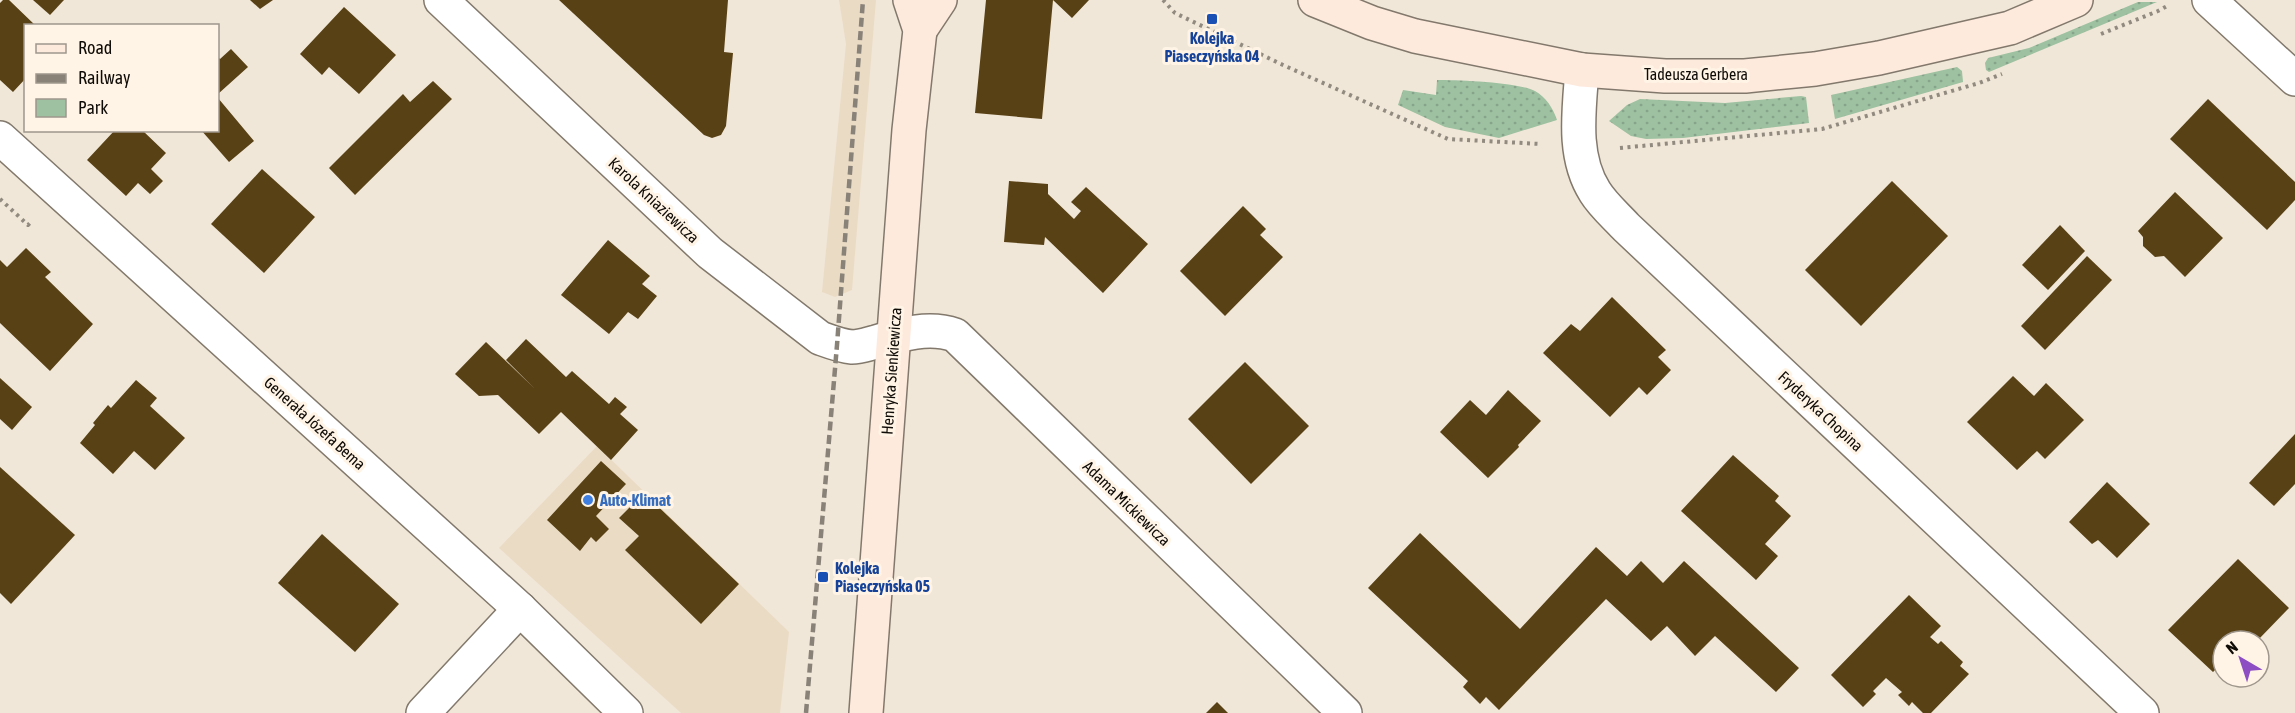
<svg xmlns="http://www.w3.org/2000/svg" width="2295" height="713" font-family="'Asap Condensed',sans-serif">
  <style>
    .built { fill: #eadbc5 }
    .green { fill: url(#green-dots) }
    .building { fill: #584115 }
    .lines { fill: none; stroke-linecap: round; stroke-linejoin: round }
    .street-casing { stroke: #82796c; stroke-width: 36 }
    .secondary-casing { stroke: #82796c; stroke-width: 36 }
    .path { stroke: #918a7f; stroke-width: 4; stroke-dasharray: 3 4.5; stroke-linecap: butt }
    .street { stroke: #fff; stroke-width: 33 }
    .secondary { stroke: #fee9dd; stroke-width: 33 }
    .rail { stroke: #898278; stroke-width: 4.5; stroke-dasharray: 9 4.5; stroke-linecap: butt }
    .transit-dot { fill: #1a4fb4; stroke: #fff4e5; stroke-width: 2 }
    .shop-dot { fill: #3f7fe0; stroke: #fff4e5; stroke-width: 2 }
    .labels { text-anchor: middle; dominant-baseline: central; stroke-width: 6; stroke-linejoin: round; paint-order: stroke }
    .transit-label { font-size: 16px; font-weight: bold; fill: #164399; stroke: #fff4e5 }
    .street-label { font-size: 16px; fill: #0f0b07; stroke: #fff4e5 }
    .shop-label { font-size: 16px; font-weight: bold; fill: #366cbe; stroke: #fff4e5; text-anchor: start }
  </style>
  <defs>
    <pattern id="green-dots" width="8" height="8" patternUnits="userSpaceOnUse" patternTransform="scale(1.5)"><rect width="8" height="8" fill="#9dc1a1"/><path d="M2 2h.1M6 6h.1" fill="none" stroke="#86a489" stroke-width="1.8" stroke-linecap="round"/></pattern>
  </defs>
  <rect width="100%" height="100%" fill="#f1e7d8"/>
  <g class="built">
    <polygon points="839,0 876,0 852,290 835,297 822,292 846,44"/>
    <polygon points="597,446 789,632 780,713 681,713 499,548"/>
  </g>
  <g class="green">
    <polygon points="2138,2 2157,2 1989,72 1986,70 1985,63 1988,58 2029,48"/>
    <polygon points="1957,67 1962,71 1963,82 1835,119 1831,95"/>
    <path d="M 1437,80 C 1458,80 1517,82 1535,91 C 1546,97 1553,108 1557,120 L 1499,138 L 1445,127 L 1398,105 L 1403,90 L 1436,95 Z"/>
    <polygon points="1801,96 1806,97 1809,123 1683,138 1646,139 1631,136 1609,121 1627,105 1640,99 1725,103"/>
  </g>
  <g class="building">
    <polygon points="3,0 9,0 36,26 26,26 26,78 13,92 0,80 0,3"/>
    <polygon points="33,0 64,0 50,15"/>
    <polygon points="250,0 273,0 260,9"/>
    <polygon points="559,0 728,0 724,52 733,53 726,126 721,135 712,138 704,135"/>
    <polygon points="986,0 1089,0 1072,18 1053,0 1042,119 975,113"/>
    <polygon points="344,7 396,55 359,94 329,67 322,75 300,54"/>
    <polygon points="231,49 248,67 218,94 218,57 220,59"/>
    <polygon points="433,81 452,99 355,195 329,168 403,94 410,102"/>
    <polygon points="218,98 254,141 229,162 201,130 218,130"/>
    <polygon points="2208,99 2295,182 2295,200 2267,230 2170,139"/>
    <polygon points="115,130 142,130 166,153 151,169 163,181 150,194 138,183 126,196 87,160"/>
    <polygon points="262,169 315,217 264,273 211,224"/>
    <polygon points="1009,181 1048,184 1048,194 1074,219 1081,211 1071,202 1086,187 1148,244 1103,293 1045,237 1044,245 1004,242"/>
    <polygon points="1892,181 1948,236 1861,326 1805,270"/>
    <polygon points="2175,192 2223,238 2185,277 2164,256 2155,257 2143,246 2143,237 2138,231"/>
    <polygon points="1243,206 1266,229 1260,235 1283,257 1225,316 1180,271"/>
    <polygon points="2060,225 2085,251 2048,290 2022,265"/>
    <polygon points="608,240 650,276 642,284 657,296 638,319 628,312 609,334 561,295"/>
    <polygon points="26,248 51,272 45,277 93,324 50,371 0,323 0,260 7,267"/>
    <polygon points="2087,256 2112,280 2045,350 2021,326"/>
    <polygon points="1612,297 1666,350 1658,357 1671,370 1647,395 1639,387 1610,417 1543,353 1571,324 1580,331"/>
    <polygon points="526,339 566,377 572,371 609,404 615,397 627,407 620,414 638,430 611,460 561,412 539,434 498,395 479,396 455,374 486,342 534,388 506,360"/>
    <polygon points="1245,362 1309,426 1251,484 1188,419"/>
    <polygon points="2013,376 2034,396 2046,383 2084,420 2045,459 2037,451 2017,470 1967,422"/>
    <polygon points="0,378 32,407 12,430 0,419"/>
    <polygon points="136,380 157,398 150,406 185,438 155,470 134,451 113,474 80,443 95,425 93,423 108,405 111,408"/>
    <polygon points="1508,390 1541,421 1518,445 1519,447 1488,478 1440,432 1470,400 1486,415"/>
    <polygon points="2295,434 2295,484 2274,506 2249,483"/>
    <polygon points="1733,455 1779,496 1775,501 1791,516 1765,544 1778,556 1756,580 1681,511"/>
    <polygon points="601,461 626,484 596,516 609,529 596,542 591,537 580,551 547,520"/>
    <polygon points="0,467 75,535 11,604 0,593"/>
    <polygon points="2107,482 2150,524 2117,558 2098,540 2092,544 2069,522"/>
    <polygon points="644,493 739,584 701,624 625,550 639,536 619,518"/>
    <polygon points="1420,533 1520,629 1596,547 1627,576 1641,561 1663,583 1684,561 1799,668 1776,692 1715,636 1695,656 1667,626 1651,641 1606,599 1499,710 1486,697 1480,704 1463,687 1468,681 1368,588"/>
    <polygon points="322,534 399,604 355,652 278,583"/>
    <polygon points="2238,559 2289,608 2257,641 2223,641 2223,662 2213,672 2168,630"/>
    <polygon points="1909,595 1941,626 1930,637 1938,644 1941,641 1963,662 1960,666 1969,674 1931,713 1923,713 1912,702 1909,706 1898,695 1902,692 1886,678 1873,691 1876,694 1863,707 1831,675"/>
    <polygon points="1217,702 1228,713 1206,713"/>
  </g>
  <g class="lines">
    <defs>
      <g id="street">
        <path d="M 441,0 L 710,253 L 820,338 C 831,342 841,346 852,347 C 860,347 868,344 876,342 C 902,334 929,326 955,335 L 1345,713"/>
        <polyline points="2209,0 2295,79"/>
        <path d="M 1582,70 C 1579,111 1572,156 1595,192 C 1603,205 1616,216 1626,227 L 2142,713"/>
        <polyline points="0,138 520,609 626,713"/>
        <polyline points="423,713 520,609"/>
      </g>
      <g id="secondary">
        <polyline points="1315,0 1372,23 1415,36 1582,70 1665,76 1745,76 1815,69 1879,58 2010,28 2076,0"/>
        <polyline points="920,30 940,0"/>
        <polyline points="866,713 909,130 920,30 910,0"/>
      </g>
    </defs>
    <use href="#street" class="street-casing"/>
    <use href="#secondary" class="secondary-casing"/>
    <g class="path">
      <polyline points="1163,0 1175,13 1283,65 1448,139 1541,144"/>
      <polyline points="2101,34 2158,11 2169,5"/>
      <polyline points="1620,148 1822,129 1979,83 2002,74"/>
      <polyline points="0,199 28,225 32,221"/>
    </g>
    <use href="#street" class="street"/>
    <use href="#secondary" class="secondary"/>
    <polyline class="rail" points="806,713 837,345 863,0"/>
  </g>
  <g class="transit-dot">
    <rect x="1206" y="13" width="12" height="12" rx="3"/>
    <rect x="817" y="571" width="12" height="12" rx="3"/>
  </g>
  <circle class="shop-dot" cx="588" cy="500" r="6"/>
  <g class="labels">
    <g class="transit-label">
      <text x="1212" y="38">Kolejka<tspan x="1212" dy="18">Piaseczyńska 04</tspan></text>
      <text x="835" y="568" text-anchor="start">Kolejka<tspan x="835" dy="18">Piaseczyńska 05</tspan></text>
    </g>
    <g class="street-label">
      <text x="1696" y="74">Tadeusza Gerbera</text>
      <text transform="translate(654 200) rotate(43)">Karola Kniaziewicza</text>
      <text transform="translate(891 371) rotate(-86)">Henryka Sienkiewicza</text>
      <text transform="translate(1821 411) rotate(43)">Fryderyka Chopina</text>
      <text transform="translate(315 423) rotate(42)">Generała Józefa Bema</text>
      <text transform="translate(1127 503) rotate(44)">Adama Mickiewicza</text>
    </g>
    <g class="shop-label">
      <text x="600" y="500">Auto-Klimat</text>
    </g>
  </g>
  <rect x="24" y="24" width="195" height="108" fill="#fff4e5" stroke="#9f978c" stroke-width="1.5"/>
  <rect x="36" y="44" width="30" height="9" fill="#fee9dd" stroke="#9f978c" stroke-width="1.5"/>
  <text x="78" y="54" font-size="18" fill="#0f0b07">Road</text>
  <rect x="36" y="74" width="30" height="9" fill="#898278" stroke="#9f978c" stroke-width="1.5"/>
  <text x="78" y="84" font-size="18" fill="#0f0b07">Railway</text>
  <rect x="36" y="99" width="30" height="18" fill="#9dc1a1" stroke="#9f978c" stroke-width="1.5"/>
  <text x="78" y="114" font-size="18" fill="#0f0b07">Park</text>
  <g transform="translate(2241 659) rotate(321)"><circle r="28" fill="#fff4e5" stroke="#9f978c" stroke-width="1.5"/>
  <path d="M0-4.5L10 22L0 15L-10 22Z" fill="#8d4dc3"/>
  <text y="-9" font-size="16" font-weight="bold" text-anchor="middle" fill="#0f0b07">N</text>
  </g>
</svg>
